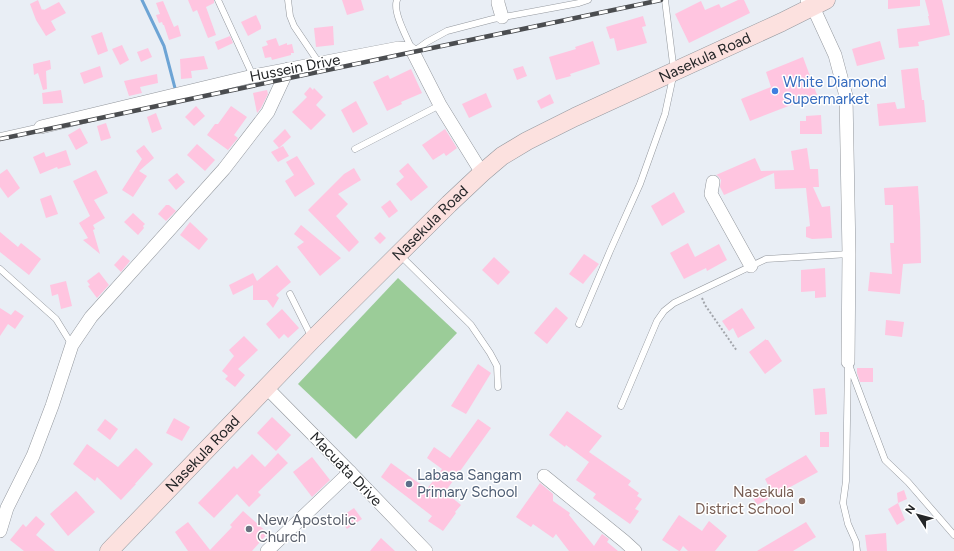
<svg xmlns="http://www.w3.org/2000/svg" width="954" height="551" font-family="Figtree,sans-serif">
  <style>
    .green { fill: #9bcc98 }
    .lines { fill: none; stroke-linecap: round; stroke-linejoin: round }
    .stream { stroke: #6da4d5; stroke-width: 3 }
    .building { fill: #ffc5e0 }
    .lane-casing { stroke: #94989e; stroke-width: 7 }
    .street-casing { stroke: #94989e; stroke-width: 14 }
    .secondary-casing { stroke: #94989e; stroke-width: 19 }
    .path { stroke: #a3a6ac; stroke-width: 2; stroke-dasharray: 2 2; stroke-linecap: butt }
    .lane { stroke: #fff; stroke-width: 6 }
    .street { stroke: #fff; stroke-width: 13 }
    .secondary { stroke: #fce1df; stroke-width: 18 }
    .rail-casing { stroke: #4b4d50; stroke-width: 4.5 }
    .rail { stroke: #fff; stroke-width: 3; stroke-dasharray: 9; stroke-linecap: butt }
    .shop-dot { fill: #3f7fe0; stroke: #fff; stroke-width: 1.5 }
    .service-dot { fill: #5c6f8a; stroke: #fff; stroke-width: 1.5 }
    .education-dot { fill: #8d6e63; stroke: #fff; stroke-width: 1.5 }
    .worship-dot { fill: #6b7280; stroke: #fff; stroke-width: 1.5 }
    .labels { text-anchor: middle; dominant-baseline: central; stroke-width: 3; stroke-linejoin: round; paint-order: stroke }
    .street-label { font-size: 15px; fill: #242628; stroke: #fff }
    .shop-label { font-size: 15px; fill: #366cbe; stroke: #fff; text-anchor: start }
    .service-label { font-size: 15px; fill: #4e5e75; stroke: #fff; text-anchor: start }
    .education-label { font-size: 15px; fill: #785e54; stroke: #fff; text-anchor: end }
    .worship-label { font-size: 15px; fill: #5b616d; stroke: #fff; text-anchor: start }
  </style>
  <rect width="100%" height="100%" fill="#e9eef5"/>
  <polygon class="green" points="398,278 457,333 356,439 298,384"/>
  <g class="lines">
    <polyline class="stream" points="142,0 164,46 176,92"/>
  </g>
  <g class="building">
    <polygon points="38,0 42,10 43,9 44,10 59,2 66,13 51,21 56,30 46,36 36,20 30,4"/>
    <polygon points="188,0 214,0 214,3 206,7 216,35 208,38 197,10 193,12"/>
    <polygon points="342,0 361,0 364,10 347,15"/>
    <polygon points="738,0 744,0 750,13 689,43 675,14 701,1 705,10 719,4 721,8"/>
    <polygon points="888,0 920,0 920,6 888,9"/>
    <polygon points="925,0 942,0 950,35 918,42 919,46 899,48 897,29 930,25 928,16 929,16"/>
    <polygon points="163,1 174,27 178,25 181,36 169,40 164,25 163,25 162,22 159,23 156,15 160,14 156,3"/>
    <polygon points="256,15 261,26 261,29 248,36 241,22"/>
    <polygon points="643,16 646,26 642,27 647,43 617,51 614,38 610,39 606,27"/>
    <polygon points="333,26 334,45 316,47 314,28"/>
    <polygon points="102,32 108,51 98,55 91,36"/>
    <polygon points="230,36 233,43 218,50 215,42"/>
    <polygon points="276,38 279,46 287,43 287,45 292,44 294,53 291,53 291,55 272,60 271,57 265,58 262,47 268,45 266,41"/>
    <polygon points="593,41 600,64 570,74 571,76 556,80 549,57 576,49 575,47"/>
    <polygon points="880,41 885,59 857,66 852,49"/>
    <polygon points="122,45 129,60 120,65 112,49"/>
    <polygon points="148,48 152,57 141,62 137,52"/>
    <polygon points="204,56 208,69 191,71 192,78 181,79 180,59"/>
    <polygon points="803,57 817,95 750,121 741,99 771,87 766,72"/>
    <polygon points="50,60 51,69 46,71 47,89 43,90 38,73 34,75 33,64"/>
    <polygon points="100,66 103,77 84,84 80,73"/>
    <polygon points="523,66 527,76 517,80 513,69"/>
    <polygon points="918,68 922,100 924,100 926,122 879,126 877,104 895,102 897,109 905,108 901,70"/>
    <polygon points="411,69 422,93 401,102 402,104 387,111 373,82 388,75 390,79"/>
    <polygon points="157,74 158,83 140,87 142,93 129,96 124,81"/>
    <polygon points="310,87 313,90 314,88 323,97 316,105 326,115 311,130 292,112 307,97 304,94"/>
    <polygon points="61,90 63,103 43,104 42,93"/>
    <polygon points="267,90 268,94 261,108 257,113 253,93"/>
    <polygon points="486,93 492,107 469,118 462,104"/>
    <polygon points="550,94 554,103 541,109 537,101"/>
    <polygon points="356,101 368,124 353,133 341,110"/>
    <polygon points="196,106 205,116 194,126 185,117"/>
    <polygon points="231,106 247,117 234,135 238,138 228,150 207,135 215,124 218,124"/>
    <polygon points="156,113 162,129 152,133 147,117"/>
    <polygon points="821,115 822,134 800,134 800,121 806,121 806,116"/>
    <polygon points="106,123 111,138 101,141 97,126"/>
    <polygon points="80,128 88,143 76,150 68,135"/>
    <polygon points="285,129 291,137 279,148 273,141"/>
    <polygon points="445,129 457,148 446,156 444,153 433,160 422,145"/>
    <polygon points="197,144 215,160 205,171 187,155"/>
    <polygon points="144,145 154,158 139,171 147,176 133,197 122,190 142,159 136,151"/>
    <polygon points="283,146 289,156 278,162 271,152"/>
    <polygon points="807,148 810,169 818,169 819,187 813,187 822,207 830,206 832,238 812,239 806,237 806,227 810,226 806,188 775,189 774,173 724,195 720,187 721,180 718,176 716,175 755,158 761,171 794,170 791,151"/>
    <polygon points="66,150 71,165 58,169 57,167 40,174 33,157 44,152 46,157"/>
    <polygon points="297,156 315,184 295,197 285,181 294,175 286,162"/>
    <polygon points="408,163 428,187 411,201 396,184 404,177 399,171"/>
    <polygon points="354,168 361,180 338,194 348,204 336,216 359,242 349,252 308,210 344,174"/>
    <polygon points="7,169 20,188 8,198 0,187 0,174"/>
    <polygon points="96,170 108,193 94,200 105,218 93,225 95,229 93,230 100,254 83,240 88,238 79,223 90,216 73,181"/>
    <polygon points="177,173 185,182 176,190 168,180"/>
    <polygon points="918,186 920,217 921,263 903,264 900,294 868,291 870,272 892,274 890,243 894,243 893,205 885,205 884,188"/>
    <polygon points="674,192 685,212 662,226 651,206"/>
    <polygon points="51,195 58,214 46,218 40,199"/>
    <polygon points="390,200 398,211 389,218 381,207"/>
    <polygon points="166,205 169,205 176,211 166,221 158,214"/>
    <polygon points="133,213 145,224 143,226 144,228 138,235 124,222"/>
    <polygon points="190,222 208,239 199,250 180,235"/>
    <polygon points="301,225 341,258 320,276 297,247 304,242 294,234"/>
    <polygon points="0,232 18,247 21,243 41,259 29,275 0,252"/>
    <polygon points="380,232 386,238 380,244 374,238"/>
    <polygon points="688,243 695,257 719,244 727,260 707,271 706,268 684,279 670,253"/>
    <polygon points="584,254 599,264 583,284 569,274"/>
    <polygon points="123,255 130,261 121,272 114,265"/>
    <polygon points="494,257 510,272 498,285 482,270"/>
    <polygon points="277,265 291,282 276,295 279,298 273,308 267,300 253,300 253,285 233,295 229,285 253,273 257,281"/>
    <polygon points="825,268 826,297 815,298 815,291 801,292 801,270"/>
    <polygon points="99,272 109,285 97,298 88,286 90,285 87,281"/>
    <polygon points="66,281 72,306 61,309 58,294 52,296 50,285"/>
    <polygon points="556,307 568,318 547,344 534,333"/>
    <polygon points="0,308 11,315 15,310 24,316 15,329 8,324 0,336"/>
    <polygon points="742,308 755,328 738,338 733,328 729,331 722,321"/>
    <polygon points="282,309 299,328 288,338 284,334 279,339 266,324"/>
    <polygon points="886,320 904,322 902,337 885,335"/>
    <polygon points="244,336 258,350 238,369 245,375 235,387 225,379 228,376 222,371 234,356 229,350"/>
    <polygon points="766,339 766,340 768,340 782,361 765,374 749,352"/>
    <polygon points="478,364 491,373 466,414 451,406"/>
    <polygon points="857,368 873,368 873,382 860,382 857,373"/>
    <polygon points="825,388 827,414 815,415 813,389"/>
    <polygon points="567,411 602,436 589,452 631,481 628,485 639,493 637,496 642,499 635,509 639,511 630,524 593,498 596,494 576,480 589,462 566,445 565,447 549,435"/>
    <polygon points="272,417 291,435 276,451 257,433"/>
    <polygon points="174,418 190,427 182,441 166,433"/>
    <polygon points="105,419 118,429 110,440 97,430"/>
    <polygon points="478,419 491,428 445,492 461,505 455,512 456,513 443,531 428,521 432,516 381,477 391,463 427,489 442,469 427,458 434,447 450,458"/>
    <rect x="820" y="432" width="9" height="15"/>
    <polygon points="87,444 118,467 136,448 153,464 135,484 136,484 121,500 97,477 95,481 73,464"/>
    <polygon points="278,453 288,463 258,492 261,495 249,507 237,494 214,518 198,503 234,466 237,469 252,454 265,467"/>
    <polygon points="806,455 818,472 757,505 752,496 769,487 765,479"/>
    <polygon points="312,457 330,480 312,497 293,472"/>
    <polygon points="540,483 553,494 553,501 570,513 569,515 594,546 602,534 609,539 607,542 618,551 569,551 556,534 553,538 533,524 531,527 516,517"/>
    <polygon points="904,490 907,499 898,503 897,493"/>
    <polygon points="76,491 95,512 68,536 50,514"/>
    <polygon points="898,503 905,520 897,525 888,509"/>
    <polygon points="354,508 362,519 347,529 339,518"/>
    <polygon points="243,511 268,533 252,551 188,551 175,532 188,522 210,550 232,527 230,525"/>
    <polygon points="679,515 702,531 709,521 727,536 715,551 688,551 683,546 680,551 679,551 662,540"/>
    <polygon points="36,516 45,524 36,535 55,551 24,551 10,540 23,524 26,527"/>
    <polygon points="806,522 816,537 793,551 757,551"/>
    <polygon points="886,533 887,551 867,551 865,535"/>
    <polygon points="381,538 395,551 370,551"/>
  </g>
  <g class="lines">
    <defs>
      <g id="lane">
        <polyline points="218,0 253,76"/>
        <polyline points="288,0 290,16 294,26 319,63"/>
        <path d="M 397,0 C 392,12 408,39 413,52 L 427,42 L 447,31 L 493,19 L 579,3 L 588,0"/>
        <polyline points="0,136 41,127"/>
        <polyline points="355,149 440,105"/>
        <polyline points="400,255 471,325 490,353 497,366 498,387"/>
        <polyline points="0,269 56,319 72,345"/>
        <polyline points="290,294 312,338"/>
        <polyline points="579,324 610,251 640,184 665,114 674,72 665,0"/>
        <polyline points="621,406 657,321 664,311 674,303 766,259 849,254"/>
        <polyline points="857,551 856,542 848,524 843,503 846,481 848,362 885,460 908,482 954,535"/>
      </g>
      <g id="street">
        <polyline points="498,0 498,3 502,17"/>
        <polyline points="807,0 813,7 835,55 846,96 849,254 848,362"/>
        <polyline points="41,127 253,76 399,48 409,49 413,52 440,105 482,173"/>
        <polyline points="713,182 711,194 751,266"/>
        <polyline points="266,387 350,472 426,551"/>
        <polyline points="544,476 624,541 635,551"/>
        <polyline points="0,531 7,508 33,456 52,406 72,345 91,317 224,169 268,112 288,69"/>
        <polyline points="267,551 350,472"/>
      </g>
      <g id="secondary">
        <path id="s1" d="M 109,551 L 313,339 L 449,204 L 482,173 L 502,156 L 527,141 L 575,117 L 782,22 L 826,0"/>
      </g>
    </defs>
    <use href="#lane" class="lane-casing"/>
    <use href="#street" class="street-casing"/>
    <use href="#secondary" class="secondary-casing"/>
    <polyline class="path" points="702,298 705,305 737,351"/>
    <use href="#lane" class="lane"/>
    <use href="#street" class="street"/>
    <use href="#secondary" class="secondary"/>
    <defs>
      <polyline id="rail" points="0,139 72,124 413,52 661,0"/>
    </defs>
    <use href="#rail" class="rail-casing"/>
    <use href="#rail" class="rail"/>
  </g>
  <circle class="shop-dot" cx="775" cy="91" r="4"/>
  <circle class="service-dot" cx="409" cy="484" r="4"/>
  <circle class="education-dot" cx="802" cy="501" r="4"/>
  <circle class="worship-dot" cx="249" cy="529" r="4"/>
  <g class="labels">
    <g class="street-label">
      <text stroke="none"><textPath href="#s1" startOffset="783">Nasekula Road</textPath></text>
      <text transform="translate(295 68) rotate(-11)">Hussein Drive</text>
      <text stroke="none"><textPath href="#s1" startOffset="459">Nasekula Road</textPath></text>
      <text stroke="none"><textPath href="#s1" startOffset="135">Nasekula Road</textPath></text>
      <text transform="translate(346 469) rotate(46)">Macuata Drive</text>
    </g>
    <g class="shop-label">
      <text x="783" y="82">White Diamond<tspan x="783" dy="17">Supermarket</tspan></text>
    </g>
    <g class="service-label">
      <text x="417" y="475">Labasa Sangam<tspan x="417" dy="17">Primary School</tspan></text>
    </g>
    <g class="education-label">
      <text x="794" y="492">Nasekula<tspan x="794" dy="17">District School</tspan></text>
    </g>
    <g class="worship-label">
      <text x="257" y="520">New Apostolic<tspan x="257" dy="17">Church</tspan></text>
    </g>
  </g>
  <g transform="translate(918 515) rotate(306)" stroke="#ffffff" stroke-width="3" paint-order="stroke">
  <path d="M0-3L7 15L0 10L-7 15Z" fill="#242628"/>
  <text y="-6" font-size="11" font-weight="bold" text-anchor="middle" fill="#242628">N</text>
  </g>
</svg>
